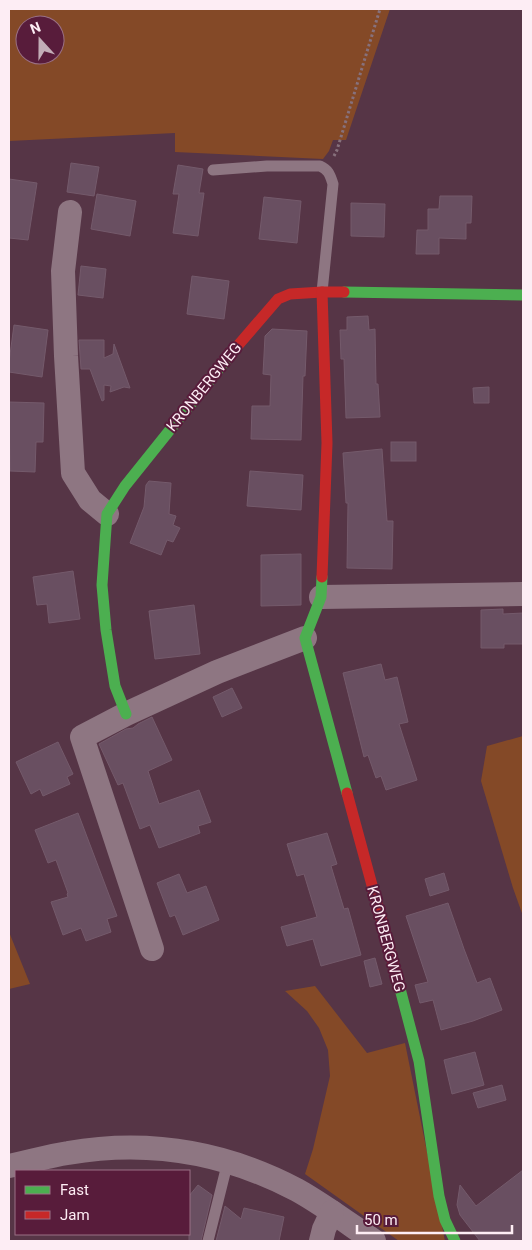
<svg xmlns="http://www.w3.org/2000/svg" width="532" height="1250" font-family="Roboto,sans-serif">
  <style>
    .green { fill: #844927; fill-rule: evenodd }
    .building { fill: #694f61; stroke: #745a6b }
    .lines { fill: none; stroke-linecap: round; stroke-linejoin: round }
    .path { stroke: #87717c; stroke-width: 3; stroke-dasharray: 2.5 2.5; stroke-linecap: butt }
    .lane { stroke: #8e7682; stroke-width: 11 }
    .street { stroke: #8e7682; stroke-width: 24 }
    .fast { stroke: #4caf50; stroke-width: 11 }
    .jam { stroke: #c62828; stroke-width: 11 }
    .labels { text-anchor: middle; dominant-baseline: central; stroke-width: 4; stroke-linejoin: round; paint-order: stroke }
    .street-label { font-size: 15px; fill: #fdedf4; stroke: #581c3b }
  </style>
  <rect width="100%" height="100%" fill="#563546"/>
  <g class="green">
    <path d="M 9,9 L 390,9 L 346,140 L 333,140 L 329,151 L 323,159 L 175,152 L 175,133 L 9,141 ZM 25,25 L 55,25 L 55,55 L 25,55 Z"/>
    <polygon points="523,736 523,916 513,888 481,781 487,746"/>
    <polygon points="9,932 30,984 9,989"/>
    <polygon points="315,986 367,1053 405,1043 445,1241 399,1241 305,1174 313,1149 330,1076 328,1050 319,1028 307,1011 285,991"/>
  </g>
  <g class="building">
    <polygon points="71,163 99,167 94,196 67,192"/>
    <polygon points="178,165 203,169 199,193 204,193 198,236 173,233 179,194 173,194"/>
    <polygon points="9,179 37,183 28,240 9,238"/>
    <polygon points="97,194 136,201 130,236 91,229"/>
    <polygon points="440,196 472,196 471,223 466,223 466,239 439,238 439,254 416,254 417,230 428,230 428,209 439,209"/>
    <polygon points="264,197 301,201 297,243 259,239"/>
    <polygon points="351,203 385,204 384,237 351,236"/>
    <polygon points="81,266 106,269 103,298 78,295"/>
    <polygon points="192,276 229,281 224,319 187,314"/>
    <polygon points="368,316 369,330 375,329 376,384 378,384 380,417 346,418 344,359 341,359 340,330 347,330 347,317"/>
    <polygon points="14,325 48,330 42,377 9,372 9,362"/>
    <polygon points="272,329 307,331 305,376 303,376 301,440 251,439 252,406 270,406 271,375 263,374 265,336"/>
    <polygon points="79,340 104,340 104,358 113,354 114,344 130,388 124,387 110,392 111,386 104,385 104,400 102,401 90,369 81,369"/>
    <polygon points="489,387 489,403 474,403 473,388"/>
    <polygon points="9,402 44,403 43,442 36,442 35,472 10,471"/>
    <rect x="391" y="442" width="25" height="19"/>
    <polygon points="382,449 387,521 393,521 392,569 347,568 348,503 346,503 343,453"/>
    <polygon points="250,471 303,475 301,510 247,506"/>
    <polygon points="149,481 171,483 169,514 176,516 173,525 180,528 173,542 167,540 161,555 130,543 144,507 146,485"/>
    <polygon points="301,554 301,605 261,606 261,555"/>
    <polygon points="73,571 80,619 49,623 47,604 37,605 33,577"/>
    <polygon points="194,605 200,654 155,659 149,611"/>
    <polygon points="503,609 503,614 523,613 523,644 504,644 504,648 481,648 481,610"/>
    <polygon points="381,664 385,680 397,677 408,722 399,724 417,780 386,790 381,776 376,778 368,755 364,757 343,673"/>
    <polygon points="232,688 242,708 222,717 213,697"/>
    <polygon points="152,717 172,760 148,771 159,804 199,790 211,822 198,826 200,833 159,848 150,825 140,829 123,783 118,785 99,744 126,729 133,728 138,724"/>
    <polygon points="58,742 73,774 67,777 70,784 43,796 40,789 31,794 16,762"/>
    <polygon points="78,813 117,916 107,919 111,932 86,941 81,928 63,935 51,902 68,897 67,894 68,893 56,860 48,863 35,830"/>
    <polygon points="327,833 337,864 331,866 344,909 348,908 361,955 321,966 313,939 287,946 281,927 317,917 304,874 297,876 287,844"/>
    <polygon points="444,873 449,890 430,896 425,879"/>
    <polygon points="179,874 187,893 206,886 219,920 183,935 175,915 170,917 157,883"/>
    <polygon points="448,903 464,949 477,983 490,978 502,1010 473,1021 441,1030 433,1000 420,1003 415,985 428,982 406,916"/>
    <polygon points="375,958 382,984 370,987 364,961"/>
    <polygon points="475,1052 484,1085 452,1094 444,1060"/>
    <polygon points="502,1085 506,1100 478,1108 473,1093"/>
    <polygon points="523,1170 523,1241 480,1241 460,1215 457,1205 460,1185 476,1206"/>
    <polygon points="198,1185 212,1195 201,1241 189,1241 189,1196"/>
    <polygon points="225,1206 241,1219 244,1208 284,1217 279,1241 216,1241"/>
  </g>
  <g class="lines">
    <polyline class="path" points="334,156 337,150 380,9"/>
    <g class="lane">
      <path d="M 213,170 L 267,166 L 320,166 C 329,170 330,175 333,184 L 322,292"/>
      <polyline points="208,1241 228,1161"/>
    </g>
    <g class="street">
      <polyline points="70,212 63,271 66,356 73,473 90,500 107,514"/>
      <polyline points="321,597 523,594"/>
      <polyline points="152,949 82,737 126,714 217,672 305,638"/>
      <path d="M 9,1166 C 29,1162 48,1156 68,1153 C 149,1139 225,1152 297,1190 C 324,1205 349,1224 374,1241"/>
      <polyline points="321,1241 324,1229 332,1212"/>
    </g>
    <g class="fast">
      <polyline points="344,292 523,295"/>
      <polyline points="322,577 321,597 305,638 347,793"/>
      <polyline points="126,714 115,686 106,630 102,585 107,514 125,486 234,350"/>
      <polyline points="398,981 419,1061 439,1196 445,1220 455,1241"/>
    </g>
    <g class="jam">
      <polyline points="234,350 278,299 290,294 322,292"/>
      <polyline points="322,577 327,443 322,292 344,292"/>
      <polyline points="347,793 398,981"/>
    </g>
  </g>
  <g class="labels">
    <g class="street-label">
      <text transform="translate(204 387) rotate(-51)">KRONBERGWEG</text>
      <text transform="translate(386 939) rotate(75)">KRONBERGWEG</text>
    </g>
  </g>
  <rect width="532" height="1250" fill="none" stroke="#fdedf4" stroke-width="20"/>
  <rect x="15" y="1170" width="175" height="65" fill="#581c3b" stroke="#9a7085"/>
  <rect x="25" y="1186" width="25" height="8" fill="#4caf50" stroke="#9a7085"/>
  <text x="60" y="1195" font-size="15" fill="#fdedf4">Fast</text>
  <rect x="25" y="1211" width="25" height="8" fill="#c62828" stroke="#9a7085"/>
  <text x="60" y="1220" font-size="15" fill="#fdedf4">Jam</text>
  <g transform="translate(40 40) rotate(339)"><circle r="24" fill="#581c3b" stroke="#9a7085"/>
  <path d="M0-4L9 19L0 12L-9 19Z" fill="#c3adb7"/>
  <text y="-8" font-size="14" font-weight="bold" text-anchor="middle" fill="#fdedf4">N</text>
  </g>
  <path d="M357 1225v8h155v-8" fill="none" stroke="#fdedf4" stroke-width="2.5"/>
  <text x="364" y="1225" font-size="15" fill="#fdedf4" stroke="#581c3b" stroke-width="4" paint-order="stroke">50 m</text>
</svg>
